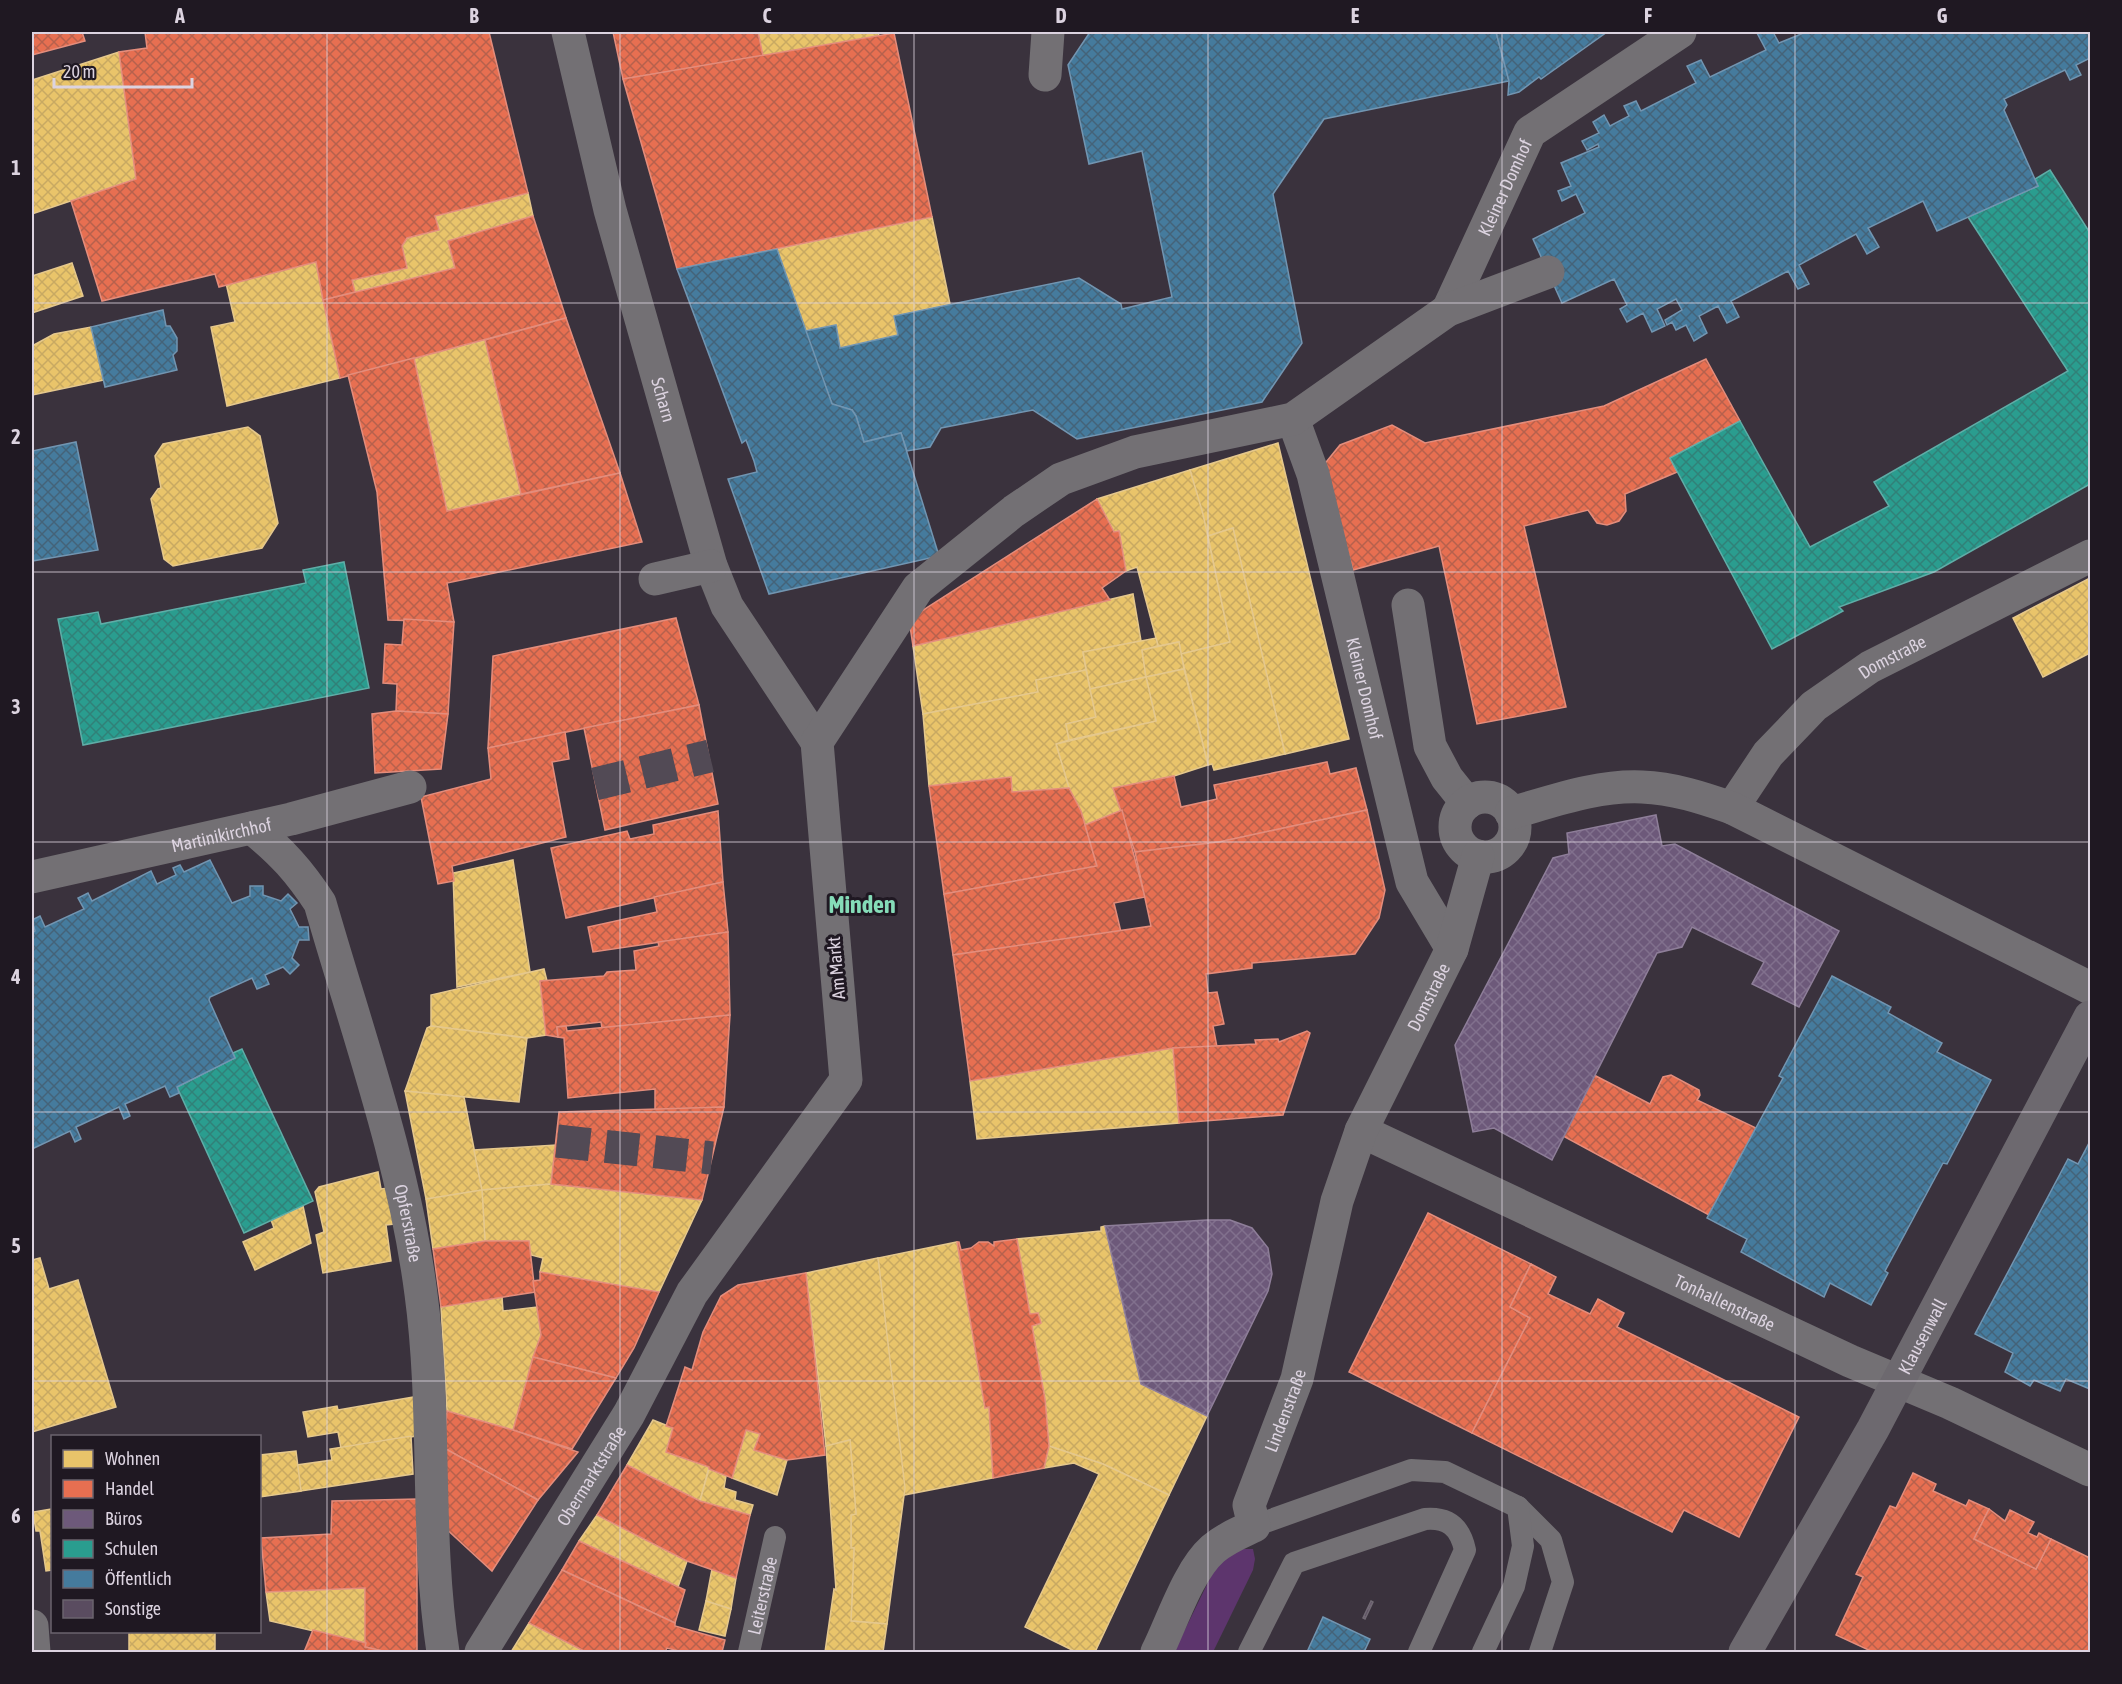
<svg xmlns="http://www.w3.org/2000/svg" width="2122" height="1684" font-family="'Asap Condensed',sans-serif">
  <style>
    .grass { fill: #5d356d }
    .homes { fill: url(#homes-cross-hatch); stroke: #e5c88d; stroke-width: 1.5 }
    .shops { fill: url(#shops-cross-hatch); stroke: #e48d7c; stroke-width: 1.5 }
    .offices { fill: url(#offices-cross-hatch); stroke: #8e7e99; stroke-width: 1.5 }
    .schools { fill: url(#schools-cross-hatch); stroke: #5fada7; stroke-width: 1.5 }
    .public { fill: url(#public-cross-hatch); stroke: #7295b1; stroke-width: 1.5 }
    .building { fill: url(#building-cross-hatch); stroke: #716a74; stroke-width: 1.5 }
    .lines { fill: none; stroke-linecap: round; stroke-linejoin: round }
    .street-tunnel { stroke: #524a55; stroke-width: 33; stroke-dasharray: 33 16; stroke-linecap: butt }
    .lane { stroke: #737074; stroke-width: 22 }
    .street { stroke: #737074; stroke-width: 33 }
    .secondary { stroke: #6d696f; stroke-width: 33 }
    .grid { fill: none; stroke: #dcd3e0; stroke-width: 1.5; stroke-opacity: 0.55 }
    .labels { text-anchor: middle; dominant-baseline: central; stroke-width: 6; stroke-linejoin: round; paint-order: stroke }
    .street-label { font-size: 18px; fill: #dcd3e0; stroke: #1f1822 }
    .district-label { font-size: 24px; font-weight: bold; fill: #85dcb8; stroke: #1f1822 }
    .neatline { fill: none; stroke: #dcd3e0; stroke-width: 2 }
    .grid-label { font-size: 20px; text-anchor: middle; font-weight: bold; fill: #dcd3e0 }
  </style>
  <defs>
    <pattern id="homes-cross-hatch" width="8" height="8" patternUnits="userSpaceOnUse" patternTransform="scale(1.5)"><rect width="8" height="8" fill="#e9c46a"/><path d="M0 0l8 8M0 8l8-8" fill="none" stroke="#c8a962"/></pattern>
    <pattern id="shops-cross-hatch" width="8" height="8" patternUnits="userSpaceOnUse" patternTransform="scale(1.5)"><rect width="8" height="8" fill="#e76f51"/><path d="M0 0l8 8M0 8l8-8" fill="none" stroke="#b6614d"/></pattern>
    <pattern id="offices-cross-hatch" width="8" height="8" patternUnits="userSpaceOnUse" patternTransform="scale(1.5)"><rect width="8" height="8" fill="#6d597a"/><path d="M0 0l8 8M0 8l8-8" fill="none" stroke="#81708d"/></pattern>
    <pattern id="schools-cross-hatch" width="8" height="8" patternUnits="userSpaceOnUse" patternTransform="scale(1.5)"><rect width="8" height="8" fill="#2a9d8f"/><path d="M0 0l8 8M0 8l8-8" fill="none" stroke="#318178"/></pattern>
    <pattern id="public-cross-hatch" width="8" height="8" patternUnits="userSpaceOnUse" patternTransform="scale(1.5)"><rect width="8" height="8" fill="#457b9d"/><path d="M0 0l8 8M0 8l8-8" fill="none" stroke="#446379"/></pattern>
    <pattern id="building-cross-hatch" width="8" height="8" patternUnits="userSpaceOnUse" patternTransform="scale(1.5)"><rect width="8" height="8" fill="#5a4c60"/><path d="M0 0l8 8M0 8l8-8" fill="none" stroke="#716576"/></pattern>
  </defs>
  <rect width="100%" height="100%" fill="#3a323d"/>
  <polygon class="grass" points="1238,1549 1253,1549 1255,1559 1253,1570 1213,1652 1174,1652 1218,1562"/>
  <g class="homes">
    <polygon points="758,32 878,32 879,36 763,56"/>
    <polygon points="119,52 136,179 32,214 32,80"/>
    <polygon points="528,193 533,216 448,241 455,268 355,292 352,280 407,268 402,246 407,238 439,230 435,216"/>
    <polygon points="932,217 950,304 894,316 898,335 840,348 836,325 805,331 777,249"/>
    <polygon points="316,262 340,378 227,406 211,327 235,322 226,283"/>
    <polygon points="72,263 83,296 32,313 32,276"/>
    <polygon points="91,327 104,380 32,395 32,346 54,334"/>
    <polygon points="485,340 521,494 447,511 414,358"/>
    <polygon points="248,427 260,436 278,523 262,548 173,566 164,559 151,499 158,489 161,488 155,456 163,444"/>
    <polygon points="1278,443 1349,739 1285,754 1233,528 1208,536 1190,470"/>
    <polygon points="1190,470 1203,514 1230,642 1181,654 1179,642 1158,646 1137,567 1126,571 1119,531 1114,532 1097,499"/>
    <polygon points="1233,528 1285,754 1214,770 1212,764 1208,765 1181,654 1230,642 1208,536"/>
    <polygon points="2090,578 2090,653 2043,677 2013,618"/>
    <polygon points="1133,594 1141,641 1083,652 1086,670 1036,680 1038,692 923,714 913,646"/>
    <polygon points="1156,638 1158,646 1142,650 1146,677 1090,689 1083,652"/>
    <polygon points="1179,642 1184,669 1146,677 1142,650"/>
    <polygon points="1184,669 1208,765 1174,776 1113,788 1122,810 1085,825 1069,788 1056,744 1156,721 1146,677"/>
    <polygon points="1086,670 1096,717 1066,724 1069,740 1056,744 1069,788 1012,792 1011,777 929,786 923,714 1038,692 1036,680"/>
    <polygon points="1146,677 1156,721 1069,740 1066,724 1096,717 1090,689"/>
    <polygon points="513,860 530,972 457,987 453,873"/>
    <polygon points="544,969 547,981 540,981 546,1035 527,1038 431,1026 431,995"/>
    <polygon points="431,1026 527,1038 519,1102 405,1091 427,1028"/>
    <polygon points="1173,1048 1179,1123 977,1139 970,1081"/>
    <polygon points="405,1091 464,1097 482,1190 426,1199"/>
    <polygon points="556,1145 551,1184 482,1190 474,1150"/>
    <polygon points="378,1172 381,1189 388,1188 394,1224 386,1225 391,1261 323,1273 316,1235 324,1232 315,1192 319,1187"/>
    <polygon points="551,1184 702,1200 659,1292 540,1272 543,1258 531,1255 529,1241 485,1241 482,1190"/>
    <polygon points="482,1190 485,1241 433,1249 426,1199"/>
    <polygon points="303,1206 311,1243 255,1270 243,1242 274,1228 271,1220"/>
    <polygon points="1105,1226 1141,1384 1207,1416 1169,1495 1103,1464 1049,1446 1045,1399 1032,1326 1041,1323 1038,1313 1030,1314 1017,1239 1101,1231 1101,1227"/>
    <polygon points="957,1242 985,1408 989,1407 993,1478 904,1495 878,1258"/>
    <polygon points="40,1258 49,1289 78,1280 116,1407 32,1432 32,1260"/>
    <polygon points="878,1258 905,1488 887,1624 851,1621 854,1548 851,1548 851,1515 856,1514 850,1440 826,1446 806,1273"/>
    <polygon points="502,1297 503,1311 537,1307 541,1335 513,1430 447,1411 441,1307"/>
    <polygon points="414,1397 416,1436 341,1448 338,1432 308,1437 303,1412 337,1406 338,1410"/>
    <polygon points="653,1420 673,1428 666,1452 709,1467 700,1501 627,1465"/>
    <polygon points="746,1430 760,1434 754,1450 787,1460 777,1495 732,1478"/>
    <polygon points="411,1436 413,1474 301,1491 297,1465 332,1460 330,1449"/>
    <polygon points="850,1440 856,1514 851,1515 851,1548 854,1548 851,1621 887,1624 883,1652 825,1652 834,1589 836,1590 826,1446"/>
    <polygon points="1049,1446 1103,1464 1169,1495 1095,1652 1076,1652 1025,1627 1099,1474 1074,1463 1044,1468"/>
    <polygon points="296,1451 301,1491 260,1497 260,1455"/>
    <polygon points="709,1469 726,1476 724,1488 736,1492 735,1500 753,1505 750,1515 700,1501"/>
    <polygon points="52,1509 52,1570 46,1571 40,1531 36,1531 33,1512"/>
    <polygon points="597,1515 687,1561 678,1587 579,1541"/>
    <polygon points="712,1569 736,1578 731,1609 706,1601"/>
    <polygon points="365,1588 366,1643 270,1621 266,1592"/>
    <polygon points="706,1601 731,1609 725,1636 699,1630"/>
    <polygon points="529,1623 586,1652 511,1652"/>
    <rect x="129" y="1632" width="86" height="20"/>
  </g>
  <g class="shops">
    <polygon points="32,32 82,32 85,41 32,55"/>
    <polygon points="145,32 489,32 528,193 435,216 439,230 407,238 402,246 407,268 352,280 355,292 323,300 316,262 219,287 215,274 102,301 71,201 136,179 119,52 147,48"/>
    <polygon points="613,32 758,32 763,56 623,79"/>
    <polygon points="894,33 932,217 677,269 623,79"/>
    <polygon points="533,216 566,318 340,378 323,300 455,268 448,241"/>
    <polygon points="566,318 620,473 521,494 485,340"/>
    <polygon points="414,358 447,511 620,473 642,542 447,583 454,622 388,620 377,492 348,375"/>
    <polygon points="1706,359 1740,421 1670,458 1677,472 1625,494 1626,511 1619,521 1607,525 1597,523 1588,510 1524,526 1566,707 1477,724 1439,546 1353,570 1323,466 1340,445 1392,425 1425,443 1604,406"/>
    <polygon points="1097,499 1114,532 1119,531 1126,571 1102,588 1110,600 913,646 909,619"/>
    <polygon points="676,618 699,705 488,748 493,656"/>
    <polygon points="404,619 454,622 448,714 396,711 397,684 383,683 385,644 402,645"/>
    <polygon points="699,705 718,804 605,830 584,728"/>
    <polygon points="396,711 448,714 441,769 375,773 372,714"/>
    <polygon points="565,732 569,759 552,762 566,837 452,866 454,881 438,884 421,797 491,779 488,748"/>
    <polygon points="1327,762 1330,774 1356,768 1367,810 1219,842 1135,852 1113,788 1174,776 1181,807 1217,799 1214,785"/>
    <polygon points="1011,777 1012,792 1069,788 1081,811 1097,866 944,894 929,786"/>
    <polygon points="1122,810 1145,897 1114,903 1121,932 953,955 944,894 1097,866 1085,825"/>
    <polygon points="1367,810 1385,890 1379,918 1355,954 1252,963 1252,968 1206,974 1208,993 1217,992 1224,1024 1213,1026 1217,1047 1173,1048 970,1081 953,955 1151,926 1135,852 1219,842"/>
    <polygon points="718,811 723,882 566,918 551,848 627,831 630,839 654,834 653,825"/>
    <polygon points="723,882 728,932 593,952 588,927 657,912 654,897"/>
    <polygon points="728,932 730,1015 602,1028 601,1022 557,1027 558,1037 546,1035 540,981 604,976 607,972 636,970 634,951 659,946 658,942"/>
    <polygon points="730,1015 724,1107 655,1110 655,1089 568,1098 564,1038 558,1037 557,1027 566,1026 567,1031"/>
    <polygon points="1307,1031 1310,1033 1283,1115 1179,1123 1173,1048 1256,1044 1255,1040 1278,1039 1279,1042"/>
    <polygon points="1594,1075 1650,1104 1663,1077 1671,1075 1699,1090 1700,1095 1697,1100 1756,1128 1709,1215 1563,1136"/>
    <polygon points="724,1107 702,1200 551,1184 559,1112"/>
    <polygon points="1428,1213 1531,1264 1510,1307 1530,1318 1472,1433 1349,1372"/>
    <polygon points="1017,1239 1030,1314 1038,1313 1041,1323 1032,1326 1045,1399 1049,1446 1044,1468 993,1478 989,1407 985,1408 957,1242 959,1242 961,1250 971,1248 979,1242 988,1242 994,1246 994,1242"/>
    <polygon points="485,1241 529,1241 535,1292 441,1307 433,1249"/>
    <polygon points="1531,1264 1556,1277 1548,1294 1590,1314 1598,1299 1624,1313 1617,1327 1799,1417 1739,1537 1684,1510 1672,1532 1472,1433 1530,1318 1510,1307"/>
    <polygon points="540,1272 659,1292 634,1348 616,1378 533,1357 541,1335 533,1281 540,1280"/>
    <polygon points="806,1273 825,1455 787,1460 754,1450 760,1434 746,1430 732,1478 709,1469 709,1467 666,1452 673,1428 666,1426 685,1367 692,1370 703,1332 721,1296 738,1285"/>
    <polygon points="533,1357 616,1378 572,1449 513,1430"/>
    <polygon points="447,1411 513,1430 578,1452 538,1500 444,1448"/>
    <polygon points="444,1448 538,1500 492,1571 443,1526"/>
    <polygon points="627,1465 700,1501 750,1515 736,1578 687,1561 597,1515"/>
    <polygon points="1913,1473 1936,1484 1933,1491 1966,1506 1969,1500 1989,1509 1974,1539 2036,1569 2051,1539 2090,1558 2090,1652 1873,1652 1836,1635 1863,1577 1856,1574 1890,1506 1896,1508"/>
    <polygon points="417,1499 417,1652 387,1652 365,1647 365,1588 266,1592 261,1538 331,1534 332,1501"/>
    <polygon points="1989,1509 2005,1521 2010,1510 2034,1522 2028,1533 2037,1537 2039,1533 2051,1539 2036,1569 1974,1539"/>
    <polygon points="579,1541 685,1590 675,1623 562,1570"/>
    <polygon points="562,1570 675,1623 675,1626 725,1640 722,1652 683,1652 667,1648 665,1652 586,1652 529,1623"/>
    <polygon points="313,1630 366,1643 365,1647 387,1652 304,1652"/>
  </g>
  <g class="offices">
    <polygon points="1656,815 1662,846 1675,844 1839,931 1799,1007 1752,984 1764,962 1692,927 1682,947 1657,953 1552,1160 1494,1128 1473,1132 1455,1045 1553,858 1569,854 1567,833"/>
    <polygon points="1207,1220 1230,1220 1252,1228 1268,1248 1272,1274 1268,1291 1207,1416 1141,1384 1105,1226"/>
  </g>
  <g class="schools">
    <polygon points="2050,170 2090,233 2090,484 1934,572 1839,607 1843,611 1772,649 1670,458 1740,421 1810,547 1889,506 1874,482 2068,371 1968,217 2038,186 2035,179"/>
    <polygon points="344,562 369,688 83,745 58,619 98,612 101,624 306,583 303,570"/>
    <polygon points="242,1049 313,1201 244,1233 177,1087 235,1058 233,1053"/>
  </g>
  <g class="public">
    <polygon points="1090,32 1496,32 1509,81 1324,119 1273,194 1302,343 1262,402 1077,439 1033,410 941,428 930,447 907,451 901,433 864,442 856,416 852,410 832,404 805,331 836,325 840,348 898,335 894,316 1079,278 1121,304 1122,309 1172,297 1142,151 1089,164 1068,65"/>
    <polygon points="1496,32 1607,32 1541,79 1539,77 1519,92 1508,95 1509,81"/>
    <polygon points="1773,32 1779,43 1806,32 2090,32 2090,58 2076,65 2081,75 2070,80 2065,70 2004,99 2007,105 2004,110 2038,186 1937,231 1923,201 1868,228 1879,247 1867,254 1856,234 1799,265 1809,284 1798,289 1788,271 1731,301 1739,317 1727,323 1718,306 1699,316 1707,333 1694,341 1686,325 1676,330 1672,322 1667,325 1665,320 1682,310 1676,299 1657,309 1665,326 1652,332 1643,313 1627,322 1620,309 1627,305 1614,279 1562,303 1533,239 1585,213 1576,194 1562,201 1558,191 1571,186 1561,163 1599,147 1598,144 1587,150 1582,141 1599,133 1593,122 1604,115 1610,126 1629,116 1624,106 1636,101 1641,111 1696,83 1687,66 1701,60 1710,77 1766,50 1757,33"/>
    <polygon points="777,249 832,404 852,410 856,416 864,442 901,433 939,556 769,594 728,479 757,472 754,461 746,440 742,443 677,269"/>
    <polygon points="163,310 166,326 170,326 177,338 177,351 173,355 177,370 105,387 91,327"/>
    <polygon points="76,442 98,550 32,561 32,451"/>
    <polygon points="210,860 232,903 250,896 250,886 263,886 263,895 281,901 288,894 297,903 290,909 299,927 308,927 309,940 299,940 292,958 299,965 290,974 283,967 265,975 269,984 257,989 252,978 210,997 209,1000 235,1058 177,1087 179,1093 170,1097 165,1086 125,1104 130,1116 124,1119 119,1107 76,1127 81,1139 75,1142 70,1131 32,1149 32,933 35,931 32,920 40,916 45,927 84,909 78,898 88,893 92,901 151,871 157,884 176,875 173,868 180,865 184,872"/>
    <polygon points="1832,976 1891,1007 1888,1013 1942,1043 1937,1052 1991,1080 1947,1164 1943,1163 1885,1271 1888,1273 1871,1305 1830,1283 1824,1297 1741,1252 1747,1239 1707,1218 1783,1078 1779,1076"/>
    <polygon points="2090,1141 2090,1389 2066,1379 2060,1391 2034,1380 2030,1386 2005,1372 2013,1353 1975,1334 2068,1159 2078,1164"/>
    <polygon points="1323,1617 1370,1639 1364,1652 1307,1652"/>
  </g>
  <polygon class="building" points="1371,1601 1373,1602 1365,1619 1363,1618"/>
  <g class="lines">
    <g class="street-tunnel">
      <polyline points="595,784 710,756"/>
      <polyline points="557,1141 712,1158"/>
    </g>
    <g class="lane">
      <polyline points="1254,1526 1411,1470 1445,1472 1518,1507 1551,1540 1563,1582 1540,1652"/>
      <path id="s1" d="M 749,1652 L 775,1537"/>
      <path d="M 1249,1652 L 1294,1563 L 1425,1519 C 1448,1517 1460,1527 1465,1550 L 1419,1652"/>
      <polyline points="1483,1652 1514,1586 1523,1546 1518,1507"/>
    </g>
    <g class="street">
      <path id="s2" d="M 568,32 L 610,210 L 711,566 L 727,606 L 817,742"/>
      <polyline points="1045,75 1048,32"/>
      <path id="s3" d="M 1448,310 L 1530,132 L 1680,32"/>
      <path id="s4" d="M 1293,419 L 1313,474 L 1412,882 L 1452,949"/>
      <polyline points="655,579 711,566"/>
      <polyline points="1408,605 1430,746 1447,778 1467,803"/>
      <circle cx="1485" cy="827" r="30"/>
      <path id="s5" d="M 1732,808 L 1768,754 L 1814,706 L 1870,667 L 2090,556"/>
      <path d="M 1511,813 C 1554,801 1597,785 1642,787 C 1673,788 1703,798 1732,808 L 2090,988"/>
      <path id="s6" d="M 252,828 C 282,852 299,871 320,903 C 357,1032 404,1161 421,1294 C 437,1413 425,1534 443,1652"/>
      <path id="s7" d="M 32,877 L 291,819 L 410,787"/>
      <path id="s8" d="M 1361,1131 L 1850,1361 L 1950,1403 L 2090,1470"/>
      <polyline points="32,1626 34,1652"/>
      <path id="s9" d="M 481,1652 L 629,1414 L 692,1293 L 846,1080 L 817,742 L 918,588 L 1014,511 L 1061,479 L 1135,452 L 1293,419 L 1448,310 L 1548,272"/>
      <path id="s10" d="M 1157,1652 C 1172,1622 1188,1571 1213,1549 C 1226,1538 1239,1533 1254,1526 L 1249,1505 L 1297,1379 L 1337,1201 L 1361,1131 L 1452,949 L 1478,856"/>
    </g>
    <path class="secondary" id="s11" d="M 1745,1652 L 1873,1429 L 2090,1017"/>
  </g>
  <path class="grid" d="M 327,32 L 327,1652M 620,32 L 620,1652M 914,32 L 914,1652M 1208,32 L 1208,1652M 1502,32 L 1502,1652M 1795,32 L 1795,1652M 32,303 L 2090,303M 32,572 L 2090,572M 32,842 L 2090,842M 32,1112 L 2090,1112M 32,1381 L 2090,1381"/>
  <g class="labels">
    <g class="street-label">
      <text stroke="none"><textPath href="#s3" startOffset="135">Kleiner Domhof</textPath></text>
      <text stroke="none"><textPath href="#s2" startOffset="380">Scharn</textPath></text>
      <text stroke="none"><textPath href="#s5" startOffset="224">Domstraße</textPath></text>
      <text stroke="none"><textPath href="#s4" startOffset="279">Kleiner Domhof</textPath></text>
      <text stroke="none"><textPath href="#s7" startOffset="194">Martinikirchhof</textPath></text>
      <text transform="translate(836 968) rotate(-95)">Am Markt</text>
      <text stroke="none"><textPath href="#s10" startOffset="728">Domstraße</textPath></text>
      <text stroke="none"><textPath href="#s6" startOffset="434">Opferstraße</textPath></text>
      <text stroke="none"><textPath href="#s8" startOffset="402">Tonhallenstraße</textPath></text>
      <text stroke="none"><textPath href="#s11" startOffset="362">Klausenwall</textPath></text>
      <text stroke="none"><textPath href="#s10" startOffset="288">Lindenstraße</textPath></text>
      <text stroke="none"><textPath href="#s9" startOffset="208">Obermarktstraße</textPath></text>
      <text stroke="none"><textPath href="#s1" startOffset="58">Leiterstraße</textPath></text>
    </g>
    <g class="district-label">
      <text x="862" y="904">Minden</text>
    </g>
  </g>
  <rect width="2122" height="1684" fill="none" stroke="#1f1822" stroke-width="66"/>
  <rect x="51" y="1435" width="210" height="198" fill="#1f1822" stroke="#6b636e" stroke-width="1.5"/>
  <rect x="63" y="1450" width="30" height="18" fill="#e9c46a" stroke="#6b636e" stroke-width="1.5"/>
  <text x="105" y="1465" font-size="18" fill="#dcd3e0">Wohnen</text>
  <rect x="63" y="1480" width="30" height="18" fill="#e76f51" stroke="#6b636e" stroke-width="1.5"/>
  <text x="105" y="1495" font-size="18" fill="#dcd3e0">Handel</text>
  <rect x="63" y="1510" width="30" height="18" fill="#6d597a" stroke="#6b636e" stroke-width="1.5"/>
  <text x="105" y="1525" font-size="18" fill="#dcd3e0">Büros</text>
  <rect x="63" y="1540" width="30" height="18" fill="#2a9d8f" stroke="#6b636e" stroke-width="1.5"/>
  <text x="105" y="1555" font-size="18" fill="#dcd3e0">Schulen</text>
  <rect x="63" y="1570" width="30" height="18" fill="#457b9d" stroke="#6b636e" stroke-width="1.5"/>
  <text x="105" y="1585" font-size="18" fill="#dcd3e0">Öffentlich</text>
  <rect x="63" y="1600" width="30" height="18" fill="#5a4c60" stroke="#6b636e" stroke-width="1.5"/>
  <text x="105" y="1615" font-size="18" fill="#dcd3e0">Sonstige</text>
  <path d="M54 78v9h138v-9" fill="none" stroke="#dcd3e0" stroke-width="3"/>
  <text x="63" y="78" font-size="18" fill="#dcd3e0" stroke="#1f1822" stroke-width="4.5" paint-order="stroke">20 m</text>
  <rect x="33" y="33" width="2056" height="1618" class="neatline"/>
  <g class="grid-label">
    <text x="180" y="23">A</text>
    <text x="474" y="23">B</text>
    <text x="767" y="23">C</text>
    <text x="1061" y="23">D</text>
    <text x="1355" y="23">E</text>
    <text x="1648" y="23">F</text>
    <text x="1942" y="23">G</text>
    <text x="16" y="175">1</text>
    <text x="16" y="444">2</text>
    <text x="16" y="714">3</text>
    <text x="16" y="984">4</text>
    <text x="16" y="1253">5</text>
    <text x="16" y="1523">6</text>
  </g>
</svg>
